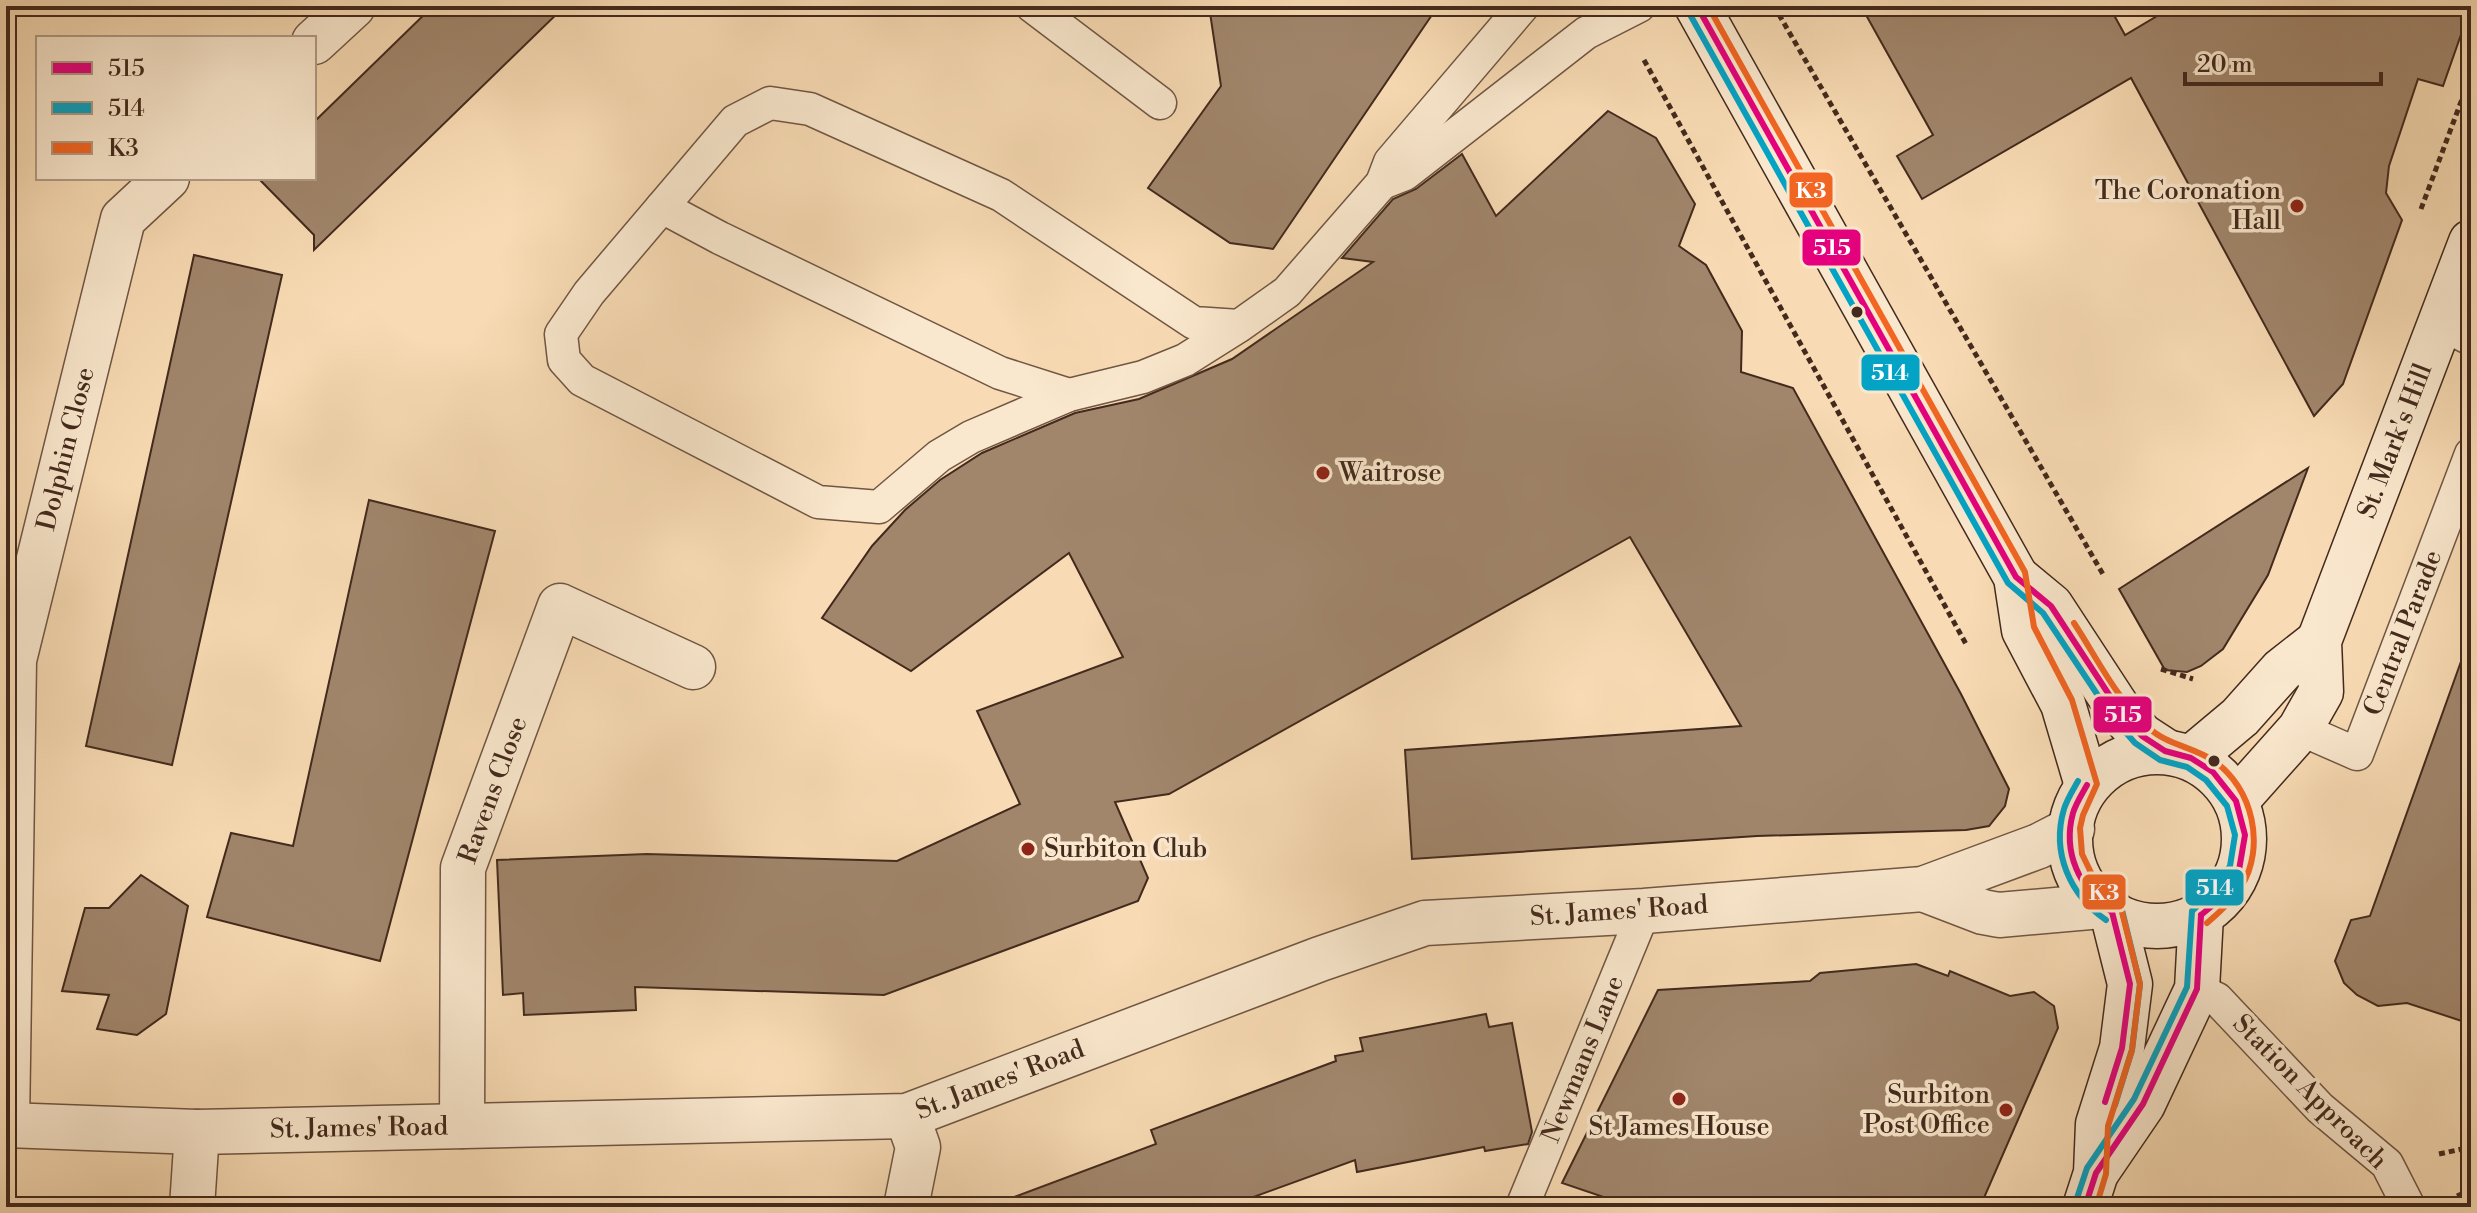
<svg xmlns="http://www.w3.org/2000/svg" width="2477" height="1213" font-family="'Libre Bodoni',serif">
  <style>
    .building { fill: #a1866c; stroke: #432a1d; stroke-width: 2 }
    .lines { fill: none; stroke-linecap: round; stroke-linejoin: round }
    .lane-casing { stroke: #705643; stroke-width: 35 }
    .street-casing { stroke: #705643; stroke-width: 47 }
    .secondary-casing { stroke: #432a1d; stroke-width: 47 }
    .path { stroke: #432a1d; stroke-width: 5; stroke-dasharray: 6 4; stroke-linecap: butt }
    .lane { stroke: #fae8ce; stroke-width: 32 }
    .street { stroke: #fae8ce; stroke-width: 44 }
    .secondary { stroke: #fae8ce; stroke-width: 44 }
    .bus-1-casing { stroke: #fae8ce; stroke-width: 12 }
    .bus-2-casing { stroke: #fae8ce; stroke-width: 12 }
    .bus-3-casing { stroke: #fae8ce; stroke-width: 12 }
    .bus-1 { stroke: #e5007d; stroke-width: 6 }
    .bus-2 { stroke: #03a3c5; stroke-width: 6 }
    .bus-3 { stroke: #f26522; stroke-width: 6 }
    .poi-dot { fill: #8f2418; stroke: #fae8ce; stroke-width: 3 }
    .bus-dot { fill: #432a1d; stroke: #fae8ce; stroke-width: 3 }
    .labels { text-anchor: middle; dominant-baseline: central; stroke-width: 7; stroke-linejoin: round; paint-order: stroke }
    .poi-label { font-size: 26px; fill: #432a1d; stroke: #fae8ce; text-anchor: end }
    .street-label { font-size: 26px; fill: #432a1d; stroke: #fae8ce }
    .line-badge { stroke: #fae8ce; stroke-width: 3 }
    .badge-label { font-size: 22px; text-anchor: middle; font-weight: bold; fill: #fff }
  </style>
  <rect width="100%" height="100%" fill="#f8dbb4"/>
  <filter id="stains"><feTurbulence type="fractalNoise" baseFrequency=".0025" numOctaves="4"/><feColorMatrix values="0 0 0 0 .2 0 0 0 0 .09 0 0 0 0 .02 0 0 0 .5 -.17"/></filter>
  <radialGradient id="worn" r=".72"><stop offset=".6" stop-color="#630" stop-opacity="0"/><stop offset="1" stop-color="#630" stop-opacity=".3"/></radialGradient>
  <g class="building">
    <polygon points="433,6 565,6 314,250 314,235 258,178 314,178 314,122"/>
    <polygon points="1209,6 1438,6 1273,249 1230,243 1148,188 1221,86"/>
    <polygon points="1861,6 2109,6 2125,35 2174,6 2471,6 2443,86 2418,79 2389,166 2386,193 2402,220 2343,384 2314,416 2131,78 1922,199 1897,156 1933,135"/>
    <polygon points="1608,111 1656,138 1695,204 1679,246 1706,265 1742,331 1741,372 1793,388 1961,694 2009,789 2005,806 1989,826 1966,830 1757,836 1412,859 1405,750 1741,726 1630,537 1169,794 1115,802 1148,878 1138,901 884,995 635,987 636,1010 524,1015 523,993 503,995 497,860 647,854 897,861 1020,804 977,711 1123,657 1069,553 911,671 822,618 872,546 905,510 940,480 982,453 1075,413 1139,399 1232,359 1373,262 1342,258 1393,199 1416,189 1462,154 1496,216"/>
    <polygon points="194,255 282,275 172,765 86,746"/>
    <polygon points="2308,468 2268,575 2223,649 2201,666 2187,672 2165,670 2119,589"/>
    <polygon points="369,500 495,531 380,961 207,917 231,833 293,846"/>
    <polygon points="2464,653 2471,654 2471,1024 2407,1003 2378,1006 2357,995 2344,983 2335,961 2351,920 2370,916"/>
    <polygon points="141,875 188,906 166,1014 137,1035 97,1029 109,995 62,991 85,908 109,908"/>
    <polygon points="1916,964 1948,976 1950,971 2010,996 2034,992 2054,1006 2058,1028 1980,1207 1633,1207 1562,1183 1658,990 1810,981 1820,973"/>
    <polygon points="1486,1014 1489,1027 1512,1023 1532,1132 1528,1144 1485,1151 1484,1147 1357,1172 1355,1160 1226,1207 1002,1207 1001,1202 1156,1144 1151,1130 1336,1061 1335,1056 1363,1051 1360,1038"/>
  </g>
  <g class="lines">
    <defs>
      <g id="lane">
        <polyline points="1032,6 1160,103"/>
        <polyline points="1382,183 1405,174 1586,33 1639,6"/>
        <polyline points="662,207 720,238 1000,373 1069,395"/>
        <polyline points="2439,323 2471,339"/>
        <polyline points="1239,326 1194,323 1001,195 810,109 770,103 735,121 589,293 561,334 564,360 582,380 818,502 879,507 939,456 971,437 1069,395 1143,377 1185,360 1239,326 1287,292 1382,183 1390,162 1523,6"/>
        <polyline points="2300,729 2357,754 2471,454"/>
        <polyline points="2197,989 2217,999 2320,1108 2387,1164 2409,1207"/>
        <polyline points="1522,1207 1644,911"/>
      </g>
      <g id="street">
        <polyline points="314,42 353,6"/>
        <polyline points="1923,889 1983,912 1999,915 2101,906"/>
        <polyline points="6,1125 197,1132 907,1116 1320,959 1425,923 1644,911 1923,889 2039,846 2072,829"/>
        <polyline points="7,1125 14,660 123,219 167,178"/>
        <polyline points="462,1126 463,868 560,606 693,667"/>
        <polyline points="192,1207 197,1132"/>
        <polyline points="906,1207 918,1147 907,1116"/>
      </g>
      <g id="secondary">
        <polyline points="1697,6 2016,577 2024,630 2063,704 2087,785"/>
        <polyline points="2016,577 2051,606 2121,713 2142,736 2165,751"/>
        <circle cx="2157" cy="839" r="87"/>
        <polyline points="2191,758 2240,717 2282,670 2319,641"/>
        <polyline points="2236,801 2300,729 2321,692 2319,641 2471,242"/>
        <polyline points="2098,1170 2143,1104 2197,989 2201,915"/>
        <polyline points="2085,1207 2096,1173 2098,1124 2122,1048 2130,984 2112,912"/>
      </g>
    </defs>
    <use href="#lane" class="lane-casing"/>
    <use href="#street" class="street-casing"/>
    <use href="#secondary" class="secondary-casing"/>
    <g class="path">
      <polyline points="1774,6 2104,576"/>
      <polyline points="1644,60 1966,644"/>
      <polyline points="2421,209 2471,75"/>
      <polyline points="2161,669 2193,679"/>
      <polyline points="2439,1154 2471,1147"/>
      <polyline points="2457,1196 2471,1190"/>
    </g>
    <use href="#lane" class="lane"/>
    <use href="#street" class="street"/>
    <use href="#secondary" class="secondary"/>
    <defs>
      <g id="bus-1">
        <polyline points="1697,6 2016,577 2051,606 2121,713 2142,736 2165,751 2191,758 2213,772 2236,801 2245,835 2239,870 2219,900 2201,915"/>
        <path d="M 2087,785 C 2082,794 2076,803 2073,813 C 2062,853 2080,889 2112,912"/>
        <polyline points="2105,1102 2122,1048 2130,984 2112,912"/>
        <polyline points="2085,1207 2096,1173 2143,1104 2197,989 2201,915"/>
      </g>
      <g id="bus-2">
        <polyline points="1688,11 2008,583 2043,613 2113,718 2135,743 2160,760 2187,767 2206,780 2227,806 2235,835 2230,866 2211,893 2192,911 2187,987 2134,1099 2087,1168 2075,1204"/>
        <path d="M 2078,781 C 2073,790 2067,799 2064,809 C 2051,853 2070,895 2106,920"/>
        <polyline points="2115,1105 2132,1050 2140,984 2122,910"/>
      </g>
      <g id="bus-3">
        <polyline points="1708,6 2025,572 2034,627 2072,700 2097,784 2083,815 2080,828 2082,854 2098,887 2121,908 2140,984 2132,1050 2108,1126 2106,1174 2096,1207"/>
        <path d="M 2074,623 C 2097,658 2117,700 2149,728 C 2167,745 2194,747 2214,761 C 2253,788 2266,847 2241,887 C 2232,901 2220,912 2207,923"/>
      </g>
    </defs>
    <use href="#bus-1" class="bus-1-casing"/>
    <use href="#bus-2" class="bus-2-casing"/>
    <use href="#bus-3" class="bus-3-casing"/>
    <use href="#bus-1" class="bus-1"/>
    <use href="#bus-2" class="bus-2"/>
    <use href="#bus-3" class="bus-3"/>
  </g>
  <g class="poi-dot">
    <circle cx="2297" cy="206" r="8"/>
    <circle cx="1323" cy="473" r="8"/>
    <circle cx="1028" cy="849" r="8"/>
    <circle cx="1679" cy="1099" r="8"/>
    <circle cx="2006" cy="1110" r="8"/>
  </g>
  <g class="bus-dot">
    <circle cx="1857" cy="312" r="7"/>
    <circle cx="2214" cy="761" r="7"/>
  </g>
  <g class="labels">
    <g class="poi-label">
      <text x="2281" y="191">The Coronation<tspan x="2281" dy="30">Hall</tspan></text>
      <text x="1339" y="473" text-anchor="start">Waitrose</text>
      <text x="1044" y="849" text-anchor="start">Surbiton Club</text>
      <text x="1990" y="1095">Surbiton<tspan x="1990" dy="30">Post Office</tspan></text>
      <text x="1679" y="1127" text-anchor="middle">St James House</text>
    </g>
    <g class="street-label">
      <text transform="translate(2395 441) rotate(-69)">St. Mark's Hill</text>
      <text transform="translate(66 449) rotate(-76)">Dolphin Close</text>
      <text transform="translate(2403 633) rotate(-69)">Central Parade</text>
      <text transform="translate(493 790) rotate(-70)">Ravens Close</text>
      <text transform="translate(1619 911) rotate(-4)">St. James' Road</text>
      <text transform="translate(1583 1059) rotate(-68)">Newmans Lane</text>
      <text transform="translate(1000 1080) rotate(-21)">St. James' Road</text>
      <text transform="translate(2310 1092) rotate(45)">Station Approach</text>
      <text transform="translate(359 1128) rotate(-1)">St. James' Road</text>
    </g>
  </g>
  <g class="line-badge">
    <rect x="1788" y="171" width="46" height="38" rx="8" fill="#f26522"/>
    <rect x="1801" y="228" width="61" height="39" rx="8" fill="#e5007d"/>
    <rect x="1860" y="353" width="61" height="39" rx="8" fill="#03a3c5"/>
    <rect x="2092" y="695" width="61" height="39" rx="8" fill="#e5007d"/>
    <rect x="2184" y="868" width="61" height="39" rx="8" fill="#03a3c5"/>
    <rect x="2081" y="873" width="46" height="38" rx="8" fill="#f26522"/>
  </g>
  <g class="badge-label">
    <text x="1811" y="198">K3</text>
    <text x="1832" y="255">515</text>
    <text x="1890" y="380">514</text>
    <text x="2123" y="722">515</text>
    <text x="2215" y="895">514</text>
    <text x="2104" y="900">K3</text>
  </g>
  <rect width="2477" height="1213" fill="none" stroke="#f8dbb4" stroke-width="32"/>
  <rect x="8" y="8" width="2461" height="1197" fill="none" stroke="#432a1d" stroke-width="4"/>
  <rect x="16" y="16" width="2445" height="1181" fill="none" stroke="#432a1d" stroke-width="2"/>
  <rect x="36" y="36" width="280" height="144" fill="#fae8ce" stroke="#b19c87" stroke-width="2"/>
  <rect x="52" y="62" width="40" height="12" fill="#e5007d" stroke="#b19c87" stroke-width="2"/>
  <text x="108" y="76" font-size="24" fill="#432a1d">515</text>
  <rect x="52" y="102" width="40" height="12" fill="#03a3c5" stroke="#b19c87" stroke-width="2"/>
  <text x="108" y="116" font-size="24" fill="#432a1d">514</text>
  <rect x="52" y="142" width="40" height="12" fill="#f26522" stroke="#b19c87" stroke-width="2"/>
  <text x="108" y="156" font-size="24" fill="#432a1d">K3</text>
  <path d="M2185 72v12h196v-12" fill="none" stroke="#432a1d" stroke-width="4"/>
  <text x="2197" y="72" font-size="24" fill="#432a1d" stroke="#fae8ce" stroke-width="6" paint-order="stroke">20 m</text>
  <rect width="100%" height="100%" filter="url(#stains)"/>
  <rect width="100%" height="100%" fill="url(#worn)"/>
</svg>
